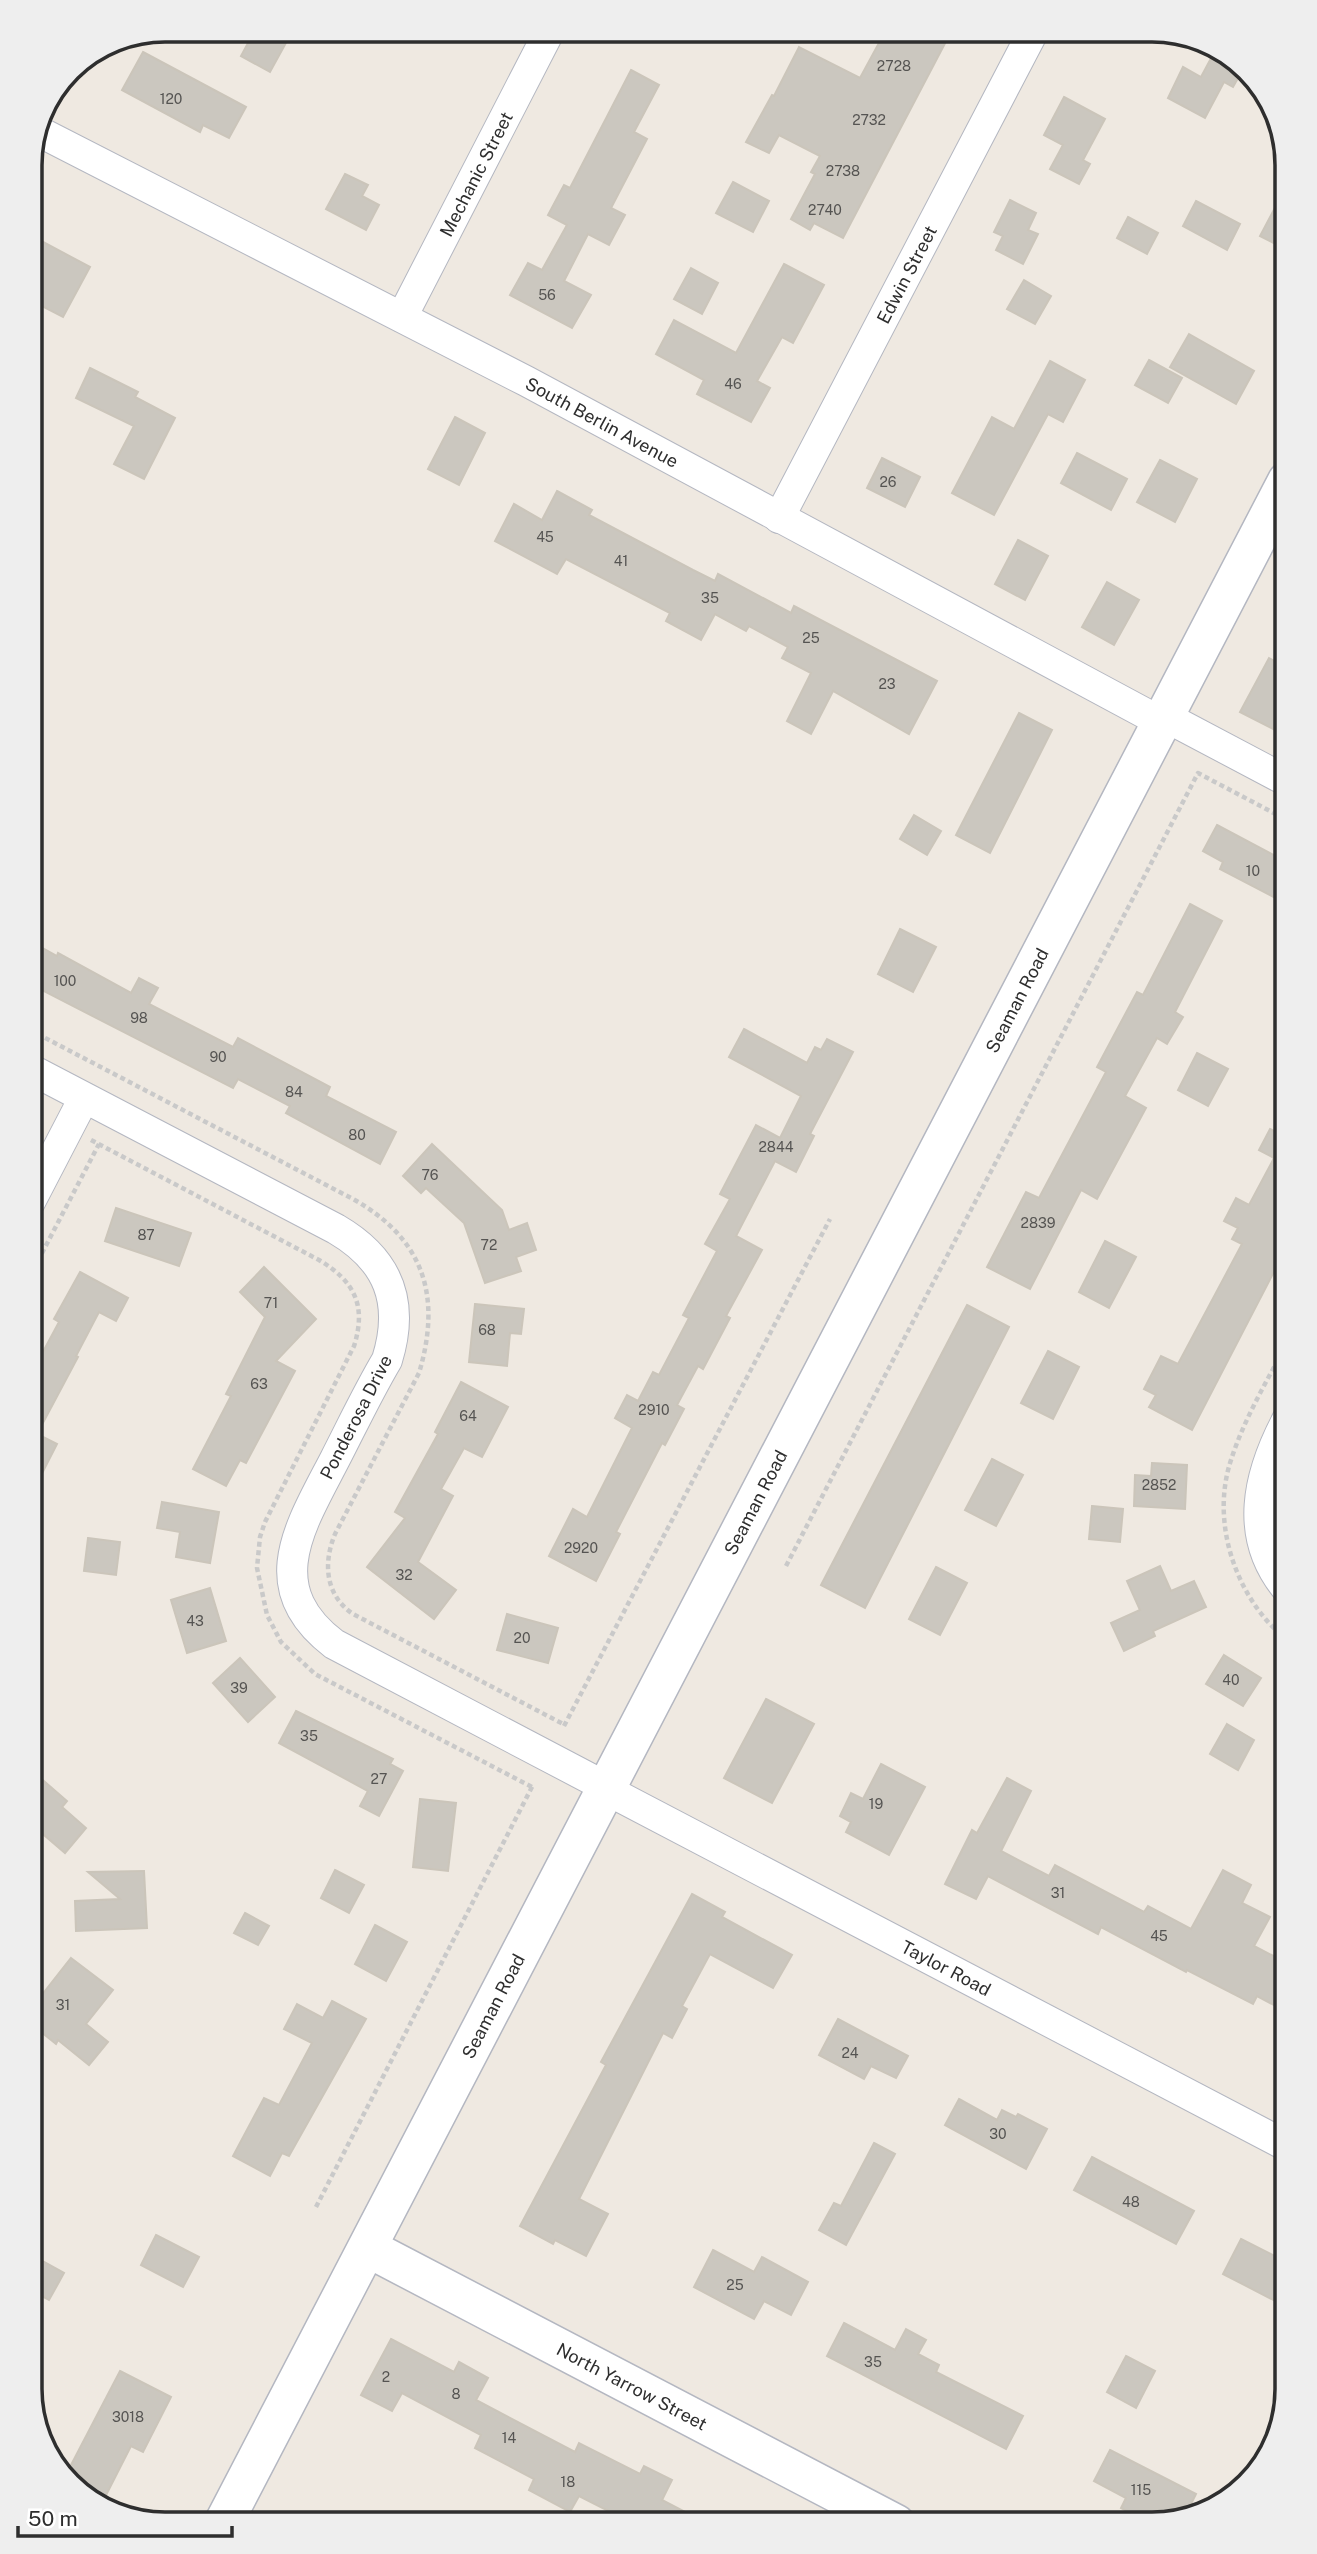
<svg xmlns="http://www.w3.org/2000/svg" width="1317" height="2554" font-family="'Public Sans',sans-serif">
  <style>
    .building { fill: #cbc7bf; stroke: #cbc5ba; stroke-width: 2 }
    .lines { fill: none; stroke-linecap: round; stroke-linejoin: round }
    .street-casing { stroke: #b4b7c1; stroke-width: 32 }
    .secondary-casing { stroke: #b4b7c1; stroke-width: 41 }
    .path { stroke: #c9c9c9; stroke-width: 4.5; stroke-dasharray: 5 3.5; stroke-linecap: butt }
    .street { stroke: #fff; stroke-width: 30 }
    .secondary { stroke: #fff; stroke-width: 38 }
    .labels { text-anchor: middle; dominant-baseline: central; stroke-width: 5; stroke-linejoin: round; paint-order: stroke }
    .number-label { font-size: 14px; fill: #555452 }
    .street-label { font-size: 18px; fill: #2e2e2e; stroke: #fff }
    .rim { fill: none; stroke: #2e2e2e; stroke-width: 3.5 }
  </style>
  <rect width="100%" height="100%" fill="#efe9e1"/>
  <g class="building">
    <polygon points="255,30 264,30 287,41 270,72 241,56"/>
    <polygon points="886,30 952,30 843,238 814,223 810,230 791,219 815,174 811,172 820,156 779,135 769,153 746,142 772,95 774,96 799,47 860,78"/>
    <polygon points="1216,49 1227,53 1242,71 1233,87 1224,82 1205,118 1168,98 1183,67 1201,77"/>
    <polygon points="143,52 246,107 229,138 203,125 200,132 122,90"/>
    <polygon points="631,70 659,85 634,132 647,139 611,208 625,215 609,245 588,234 564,281 591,295 572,328 510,295 528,263 542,270 567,225 548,215 564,185 570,188"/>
    <polygon points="1064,97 1105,119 1083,160 1090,164 1079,184 1050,169 1063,145 1044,135"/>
    <polygon points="345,174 368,185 362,196 379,205 366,230 326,209"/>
    <polygon points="733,182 769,201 753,232 716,213"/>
    <polygon points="1287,185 1287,250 1260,236"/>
    <polygon points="1010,200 1036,213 1028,230 1038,234 1023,264 996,250 1003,236 994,232"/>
    <polygon points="1196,201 1240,224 1227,250 1183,226"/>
    <polygon points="1128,217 1158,233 1147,254 1117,238"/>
    <polygon points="30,235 90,267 63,317 30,300"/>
    <polygon points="784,264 824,285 793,343 782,337 757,381 770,388 751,422 697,394 704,380 656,354 674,320 736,353"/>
    <polygon points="691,268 718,283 702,314 674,299"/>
    <polygon points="1024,280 1051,296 1035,324 1007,309"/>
    <polygon points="1189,334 1254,371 1236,404 1170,367"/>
    <polygon points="1149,360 1182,378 1168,403 1135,385"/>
    <polygon points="1050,361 1085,380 1063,422 1048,414 994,515 952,493 992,417 1014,429"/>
    <polygon points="90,368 138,392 135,397 175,418 144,479 114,464 134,426 76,398"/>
    <polygon points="455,417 485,433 459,485 428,469"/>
    <polygon points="1077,453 1127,479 1111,510 1061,483"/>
    <polygon points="882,458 920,477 905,507 867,488"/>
    <polygon points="1160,460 1197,479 1175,522 1137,502"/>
    <polygon points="557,491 592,510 589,515 693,570 715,581 718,574 791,613 794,606 937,681 909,734 833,691 811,734 787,721 811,673 782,658 788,647 749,626 746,631 715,614 701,640 666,621 670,613 566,559 557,574 495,541 514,504 542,520"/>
    <polygon points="1018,540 1048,556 1025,600 995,584"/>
    <polygon points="1107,582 1139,600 1114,645 1082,627"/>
    <polygon points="1269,658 1287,668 1287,736 1240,712"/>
    <polygon points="1019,713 1052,730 990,853 956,835"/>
    <polygon points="914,815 941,831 927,855 900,839"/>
    <polygon points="1217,825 1287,862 1287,904 1220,869 1223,862 1203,851"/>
    <polygon points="1190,904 1222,921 1175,1012 1183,1017 1167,1044 1157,1038 1125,1096 1146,1108 1097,1199 1081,1190 1030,1289 987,1267 1026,1192 1039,1198 1106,1072 1097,1067 1137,992 1143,995"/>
    <polygon points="900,929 936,947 913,992 878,974"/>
    <polygon points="30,941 57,956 58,953 131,993 139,978 158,988 149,1004 233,1047 238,1038 330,1087 326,1096 396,1132 380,1164 286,1113 290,1106 238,1079 233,1088 30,984"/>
    <polygon points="744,1029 807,1063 815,1047 821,1050 827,1039 853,1052 810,1134 814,1136 796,1172 775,1161 736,1236 762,1250 726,1316 730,1318 703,1369 698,1366 677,1405 684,1409 665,1445 662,1443 616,1532 620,1534 596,1581 549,1556 573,1509 587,1517 632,1428 615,1418 627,1395 638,1401 653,1372 659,1375 689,1318 683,1315 717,1251 705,1244 730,1199 720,1194 756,1125 780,1138 801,1096 729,1057"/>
    <polygon points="1197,1053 1228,1069 1208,1106 1178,1090"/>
    <polygon points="1270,1129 1285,1137 1287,1133 1287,1268 1278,1264 1192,1430 1149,1407 1156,1395 1144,1389 1161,1356 1178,1364 1242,1244 1232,1239 1238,1228 1224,1221 1236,1198 1249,1205 1274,1158 1259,1150"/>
    <polygon points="432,1144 502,1210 509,1230 527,1223 536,1250 516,1257 521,1271 485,1283 464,1223 426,1188 421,1193 403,1176"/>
    <polygon points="116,1208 191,1233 179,1266 105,1241"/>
    <polygon points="1105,1241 1136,1257 1109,1308 1079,1292"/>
    <polygon points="264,1267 316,1319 276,1361 295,1371 246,1463 240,1460 226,1486 193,1469 231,1396 226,1394 265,1317 240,1292"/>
    <polygon points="80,1272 128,1298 116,1321 99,1312 76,1356 78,1357 37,1434 57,1444 30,1497 30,1376 59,1322 54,1319"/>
    <polygon points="475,1304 524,1309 521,1334 510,1333 507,1366 469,1362"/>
    <polygon points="967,1305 1009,1327 865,1608 821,1585"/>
    <polygon points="1048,1351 1079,1367 1053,1419 1021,1403"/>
    <polygon points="461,1382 508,1407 482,1457 464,1448 441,1489 453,1496 418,1562 456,1590 434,1619 367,1567 405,1518 395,1512 438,1434 435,1432"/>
    <polygon points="992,1459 1023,1475 996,1526 965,1510"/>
    <polygon points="1152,1463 1187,1465 1185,1509 1134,1506 1135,1475 1151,1476"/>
    <polygon points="162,1502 219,1512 210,1563 176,1557 180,1532 157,1528"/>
    <polygon points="1092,1506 1123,1509 1120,1542 1089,1539"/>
    <polygon points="88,1538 120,1542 116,1575 84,1571"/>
    <polygon points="1160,1566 1171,1591 1194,1581 1206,1607 1153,1631 1155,1636 1124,1651 1111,1623 1140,1610 1127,1581"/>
    <polygon points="936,1567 967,1583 940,1635 909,1619"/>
    <polygon points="210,1588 226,1641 187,1653 171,1600"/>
    <polygon points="507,1614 558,1628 548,1663 497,1650"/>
    <polygon points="1224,1655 1261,1678 1243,1706 1206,1684"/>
    <polygon points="240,1658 275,1697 248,1722 213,1683"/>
    <polygon points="766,1699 814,1724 772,1803 724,1778"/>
    <polygon points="296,1711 393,1759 390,1764 403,1771 379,1816 360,1806 368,1791 279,1743"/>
    <polygon points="1227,1724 1254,1740 1238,1770 1210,1754"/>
    <polygon points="881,1764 925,1787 889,1855 846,1832 851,1822 840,1816 851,1793 863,1799"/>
    <polygon points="30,1769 67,1801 62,1807 86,1828 65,1853 30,1823"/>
    <polygon points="1007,1778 1031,1791 1001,1851 1049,1876 1055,1865 1144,1912 1148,1906 1191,1929 1223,1870 1251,1885 1242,1903 1270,1917 1254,1946 1287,1963 1287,2012 1257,1996 1253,2004 1187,1970 1186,1972 1101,1927 1098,1934 988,1876 976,1899 945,1884 972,1830 977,1833"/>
    <polygon points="420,1799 456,1803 448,1871 413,1867"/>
    <polygon points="335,1870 364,1885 349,1913 321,1898"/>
    <polygon points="144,1871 147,1928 76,1931 75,1901 120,1899 88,1872"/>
    <polygon points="692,1894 725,1912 722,1917 792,1955 773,1988 710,1954 682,2006 687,2009 672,2038 663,2033 579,2199 608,2214 586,2256 555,2240 553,2244 520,2226 606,2065 601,2062"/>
    <polygon points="245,1913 269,1926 258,1945 234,1933"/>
    <polygon points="375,1925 407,1942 386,1981 355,1964"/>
    <polygon points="71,1958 113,1990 86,2024 108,2042 89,2065 58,2040 56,2044 30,2023 30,2010"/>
    <polygon points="332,2001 366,2019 289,2156 282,2153 270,2176 233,2156 264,2098 279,2105 312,2043 284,2029 297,2004 323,2018"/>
    <polygon points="838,2019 908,2056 896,2078 871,2066 864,2079 819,2055"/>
    <polygon points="959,2099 997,2120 1002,2110 1016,2117 1018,2114 1047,2129 1026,2169 945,2125"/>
    <polygon points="874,2143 895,2154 846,2245 819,2230 834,2203 841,2206"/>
    <polygon points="1092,2157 1194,2211 1176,2244 1074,2190"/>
    <polygon points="156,2235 199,2257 183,2287 141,2265"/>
    <polygon points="1241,2239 1287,2262 1287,2307 1223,2274"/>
    <polygon points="713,2250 754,2272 762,2257 808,2282 791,2315 764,2301 754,2319 694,2287"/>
    <polygon points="30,2254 64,2273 49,2300 30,2290"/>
    <polygon points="844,2323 895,2350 906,2329 926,2340 918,2354 939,2365 936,2372 1023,2416 1006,2449 827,2356"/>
    <polygon points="391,2339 454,2372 459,2362 488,2378 476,2400 575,2452 579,2443 640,2474 644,2466 672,2480 662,2500 708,2524 634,2524 579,2496 570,2512 529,2490 534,2479 475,2448 481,2435 402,2393 392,2411 361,2395"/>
    <polygon points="1126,2356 1155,2371 1136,2408 1107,2392"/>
    <polygon points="120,2371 171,2397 143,2452 131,2446 101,2505 90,2501 62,2467 70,2467"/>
    <polygon points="1110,2450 1196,2494 1184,2518 1152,2524 1121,2508 1126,2498 1094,2481"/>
  </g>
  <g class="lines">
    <defs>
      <g id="street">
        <path id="s1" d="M 36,130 L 526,381 L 1163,723"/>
        <path id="s2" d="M 402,317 L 550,30"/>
        <path id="s3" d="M 779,518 L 1034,30"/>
        <polyline points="1166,717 1287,781"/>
        <path d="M 30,1069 L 336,1229 C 389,1260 405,1302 387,1360 C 368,1392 352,1426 335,1459 C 301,1525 259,1587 334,1644 L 608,1788"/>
        <polyline points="30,1202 84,1098"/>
        <path d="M 1287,1589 C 1243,1536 1258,1475 1287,1420"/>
        <path id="s4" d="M 607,1790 L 1287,2146"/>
      </g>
      <g id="secondary">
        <path id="s5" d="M 368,2248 L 896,2524"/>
        <path id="s6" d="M 223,2524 L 1287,481"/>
      </g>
    </defs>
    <use href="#street" class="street-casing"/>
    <use href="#secondary" class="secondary-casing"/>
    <g class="path">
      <path d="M 30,1030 L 353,1199 C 424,1239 442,1296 419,1373 L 335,1534 C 323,1563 325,1595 353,1614 L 565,1725"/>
      <polyline points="30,1109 43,1115"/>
      <polyline points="30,1124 38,1110"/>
      <path d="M 91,1140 L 319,1260 C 354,1281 367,1305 354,1346 L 265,1522 L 260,1537 L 257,1568 L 267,1615 L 281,1642 L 315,1674 L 532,1787"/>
      <polyline points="30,1276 99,1144"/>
      <polyline points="786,1566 1198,773 1287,820"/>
      <path d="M 1287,1640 C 1236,1599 1210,1523 1231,1460 C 1244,1419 1267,1381 1287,1343"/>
      <polyline points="564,1726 830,1219"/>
      <polyline points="30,1930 34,1898 30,1882"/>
      <polyline points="316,2207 533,1785"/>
    </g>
    <use href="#street" class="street"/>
    <use href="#secondary" class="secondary"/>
  </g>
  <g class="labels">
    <g class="number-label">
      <text x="894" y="66">2728</text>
      <text x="171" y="99">120</text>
      <text x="869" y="120">2732</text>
      <text x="843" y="171">2738</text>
      <text x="825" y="210">2740</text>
      <text x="547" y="295">56</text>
      <text x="733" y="384">46</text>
      <text x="888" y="482">26</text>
      <text x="545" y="537">45</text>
      <text x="621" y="561">41</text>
      <text x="710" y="598">35</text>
      <text x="811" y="638">25</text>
      <text x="887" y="684">23</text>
      <text x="1253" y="871">10</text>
      <text x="65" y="981">100</text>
      <text x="139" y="1018">98</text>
      <text x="218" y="1057">90</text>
      <text x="294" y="1092">84</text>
      <text x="357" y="1135">80</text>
      <text x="776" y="1147">2844</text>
      <text x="430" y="1175">76</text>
      <text x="1038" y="1223">2839</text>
      <text x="146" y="1235">87</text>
      <text x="489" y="1245">72</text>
      <text x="271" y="1303">71</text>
      <text x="487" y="1330">68</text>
      <text x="259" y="1384">63</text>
      <text x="654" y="1410">2910</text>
      <text x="468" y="1416">64</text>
      <text x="1159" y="1485">2852</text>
      <text x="581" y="1548">2920</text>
      <text x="404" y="1575">32</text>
      <text x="195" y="1621">43</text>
      <text x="522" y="1638">20</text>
      <text x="1231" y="1680">40</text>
      <text x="239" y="1688">39</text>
      <text x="309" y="1736">35</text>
      <text x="379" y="1779">27</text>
      <text x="876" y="1804">19</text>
      <text x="1058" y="1893">31</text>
      <text x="1159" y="1936">45</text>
      <text x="63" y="2005">31</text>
      <text x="850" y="2053">24</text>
      <text x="998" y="2134">30</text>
      <text x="1131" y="2202">48</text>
      <text x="735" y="2285">25</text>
      <text x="873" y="2362">35</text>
      <text x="386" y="2377">2</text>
      <text x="456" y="2394">8</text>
      <text x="128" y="2417">3018</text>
      <text x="509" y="2438">14</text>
      <text x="568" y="2482">18</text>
      <text x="1141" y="2490">115</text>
    </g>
    <g class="street-label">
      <text stroke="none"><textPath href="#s2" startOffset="161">Mechanic Street</textPath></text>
      <text stroke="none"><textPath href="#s3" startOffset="275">Edwin Street</textPath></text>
      <text stroke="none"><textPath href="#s1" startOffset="637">South Berlin Avenue</textPath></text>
      <text stroke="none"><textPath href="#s6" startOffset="1718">Seaman Road</textPath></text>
      <text transform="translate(356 1417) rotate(-63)">Ponderosa Drive</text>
      <text stroke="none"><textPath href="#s6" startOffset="1152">Seaman Road</textPath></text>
      <text stroke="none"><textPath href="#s4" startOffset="383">Taylor Road</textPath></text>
      <text stroke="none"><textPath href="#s6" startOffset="584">Seaman Road</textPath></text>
      <text stroke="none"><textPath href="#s5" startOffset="298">North Yarrow Street</textPath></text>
    </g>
  </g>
  <path d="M0 0H1317V2554H0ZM165 42H1152A123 123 0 0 1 1275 165V2389A123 123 0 0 1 1152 2512H165A123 123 0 0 1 42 2389V165A123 123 0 0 1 165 42Z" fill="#eee" fill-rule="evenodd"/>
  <path class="rim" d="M165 42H1152A123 123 0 0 1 1275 165V2389A123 123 0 0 1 1152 2512H165A123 123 0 0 1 42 2389V165A123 123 0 0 1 165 42Z"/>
  <path d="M18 2526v10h214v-10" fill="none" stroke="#2e2e2e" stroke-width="3.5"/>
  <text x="28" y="2526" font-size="21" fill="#2e2e2e" stroke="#ffffff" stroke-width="5" paint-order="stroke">50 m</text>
</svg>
